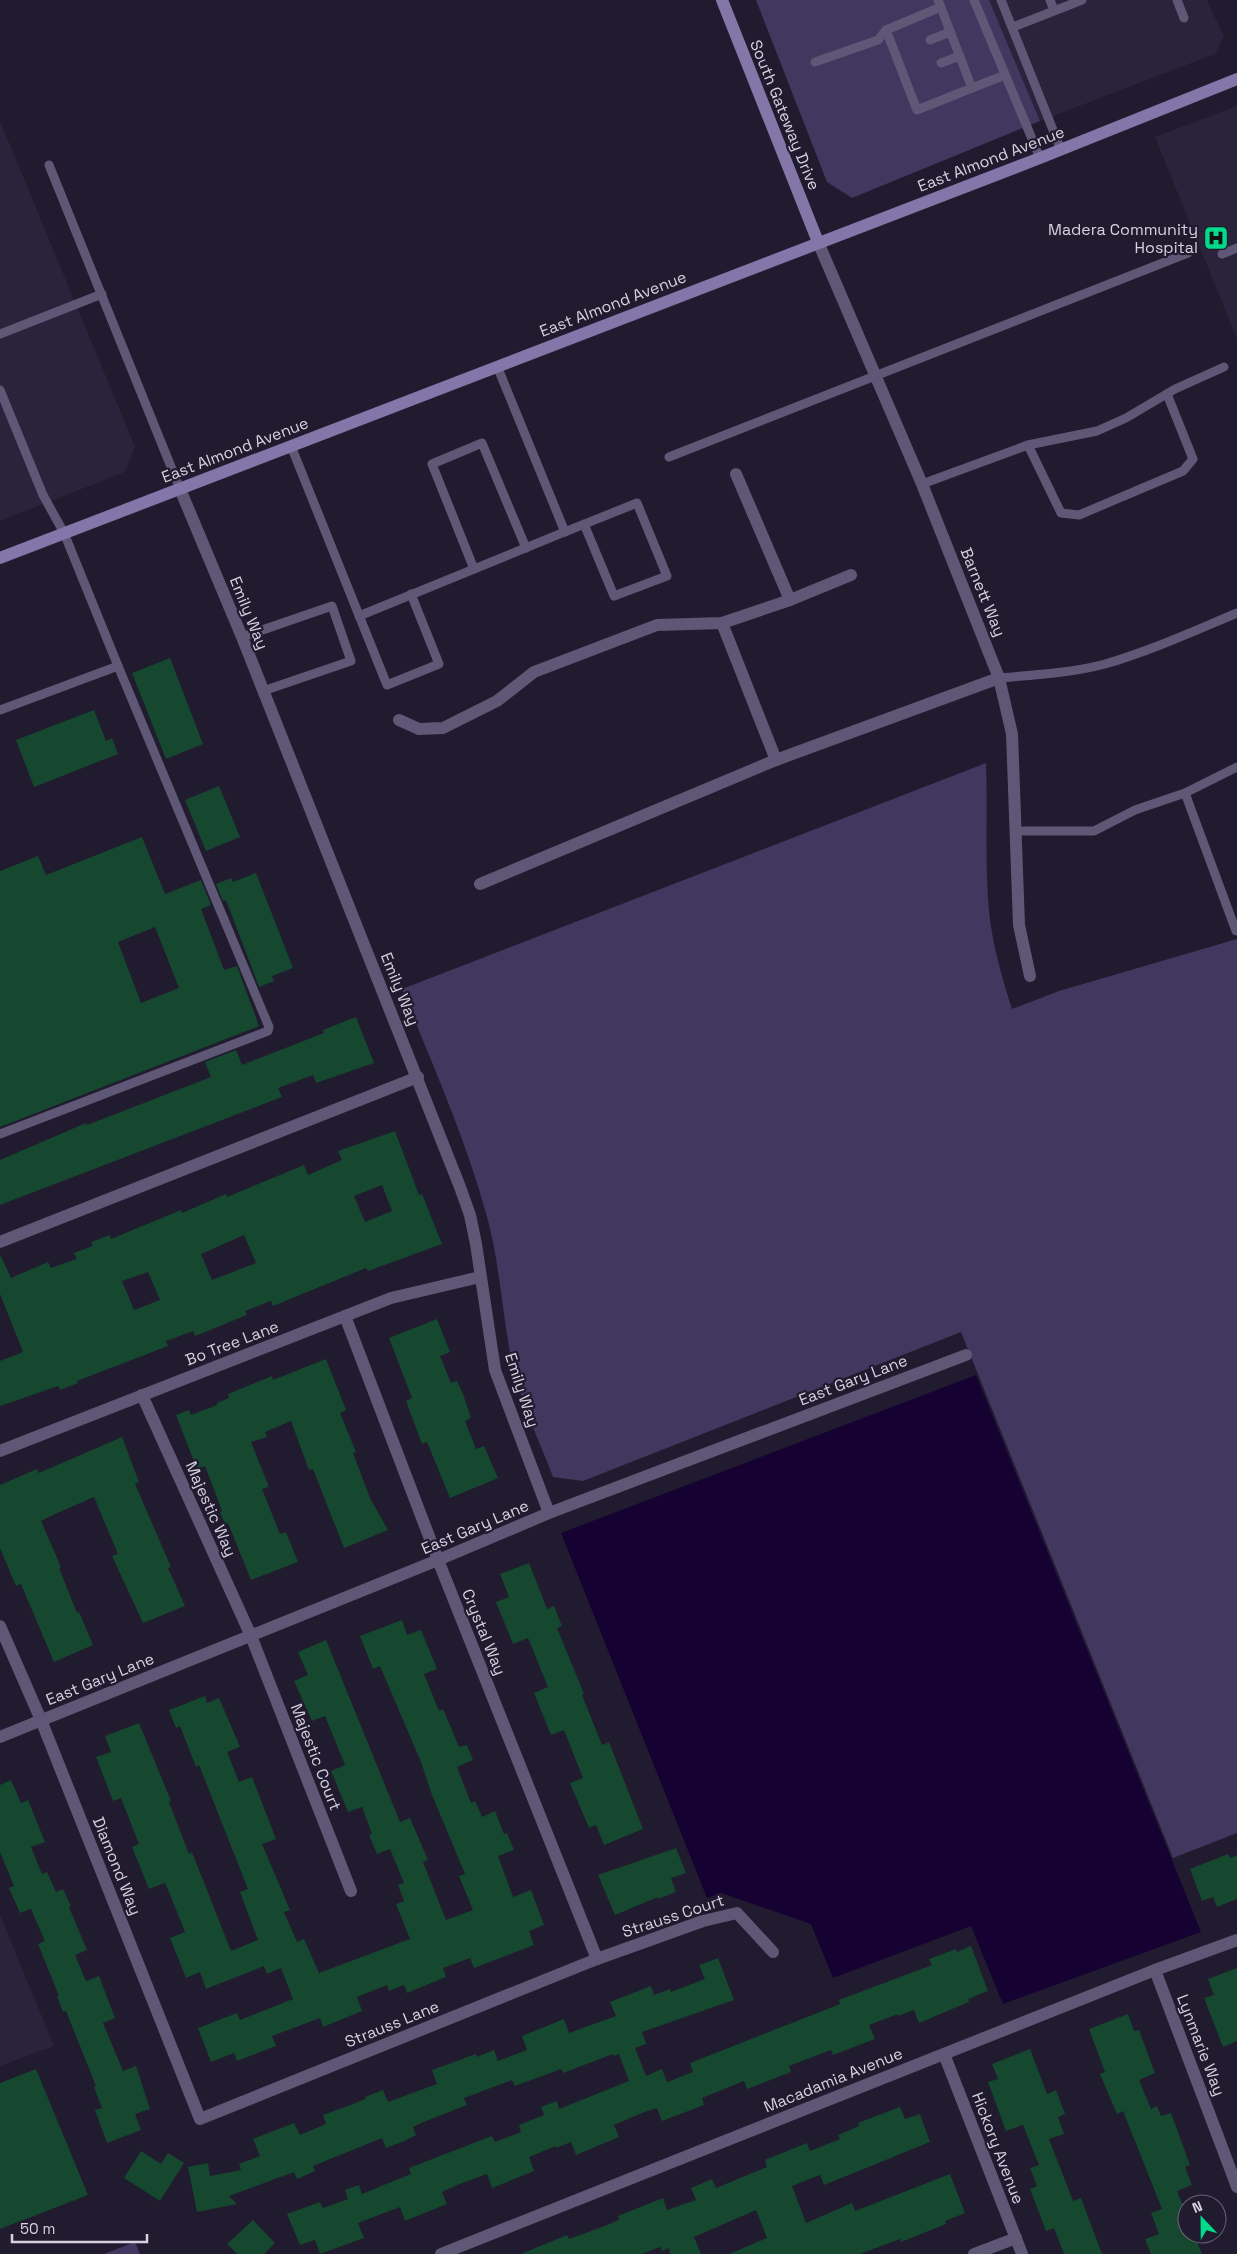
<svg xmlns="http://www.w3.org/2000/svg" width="1237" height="2254" font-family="'Space Grotesk',sans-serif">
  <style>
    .built { fill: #2a233c }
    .green { fill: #42375e }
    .water { fill: #160232 }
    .building { fill: #16472f; fill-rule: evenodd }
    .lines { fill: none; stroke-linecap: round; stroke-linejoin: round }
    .lane { stroke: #5f5776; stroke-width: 9 }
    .street { stroke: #5f5776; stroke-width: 12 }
    .secondary { stroke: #8476a8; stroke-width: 12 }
    .labels { text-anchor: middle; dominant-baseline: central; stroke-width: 4.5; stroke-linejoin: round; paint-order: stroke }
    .street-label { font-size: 16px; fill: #d6d2e0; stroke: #201b2f }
    .poi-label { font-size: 16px; fill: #d6d2e0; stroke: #201b2f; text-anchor: end }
  </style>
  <rect width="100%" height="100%" fill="#201b2f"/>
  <g class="built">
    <polygon points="989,0 1207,0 1224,37 1215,54 1040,121"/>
    <polygon points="1237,106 1237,339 1155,137"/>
    <polygon points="0,121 135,447 125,472 0,521"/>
    <polygon points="0,1915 54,2046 0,2066"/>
  </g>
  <g class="green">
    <polygon points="756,0 989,0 1040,121 852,198 827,182"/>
    <path d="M 986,763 C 988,815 984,868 990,920 C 994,950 1003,981 1012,1009 L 1059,991 L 1237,939 L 1237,1833 L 1173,1858 L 961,1332 L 583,1481 L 553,1477 C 539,1440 520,1401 512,1363 C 502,1314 500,1264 487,1217 C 466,1139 432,1064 402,989 Z"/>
    <polygon points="135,2242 140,2254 104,2254"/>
  </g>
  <polygon class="water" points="976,1375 1201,1932 1003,2004 971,1926 833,1978 811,1924 721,1893 707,1898 561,1533"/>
  <g class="building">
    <polygon points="170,658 203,744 166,759 132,673"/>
    <polygon points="94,710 106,741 112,738 118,754 34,787 16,740"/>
    <polygon points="219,786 240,837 206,851 185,800"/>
    <path d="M 142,837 L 165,894 L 201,880 L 211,905 L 201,909 L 224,970 L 237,966 L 259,1026 L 0,1127 L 0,871 L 38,856 L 46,875 ZM 155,927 L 179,988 L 141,1003 L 118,942 Z"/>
    <polygon points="256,873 293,968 272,976 274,981 259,987 226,900 223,901 216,884 231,878 233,882"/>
    <polygon points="356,1017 374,1063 316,1083 313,1075 278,1088 282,1097 0,1205 0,1160 86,1123 87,1125 211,1077 205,1062 236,1050 242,1065 324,1033 323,1030"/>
    <path d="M 395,1131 L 419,1195 L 422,1194 L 442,1244 L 368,1271 L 366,1268 L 273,1306 L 271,1301 L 245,1311 L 247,1315 L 195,1336 L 193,1331 L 166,1341 L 168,1346 L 77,1381 L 78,1383 L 60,1390 L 58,1386 L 0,1406 L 0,1361 L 23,1352 L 0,1294 L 0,1254 L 11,1278 L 48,1262 L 51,1268 L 77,1259 L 74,1253 L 93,1246 L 91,1242 L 110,1235 L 111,1239 L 181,1210 L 182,1213 L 226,1194 L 227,1197 L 304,1165 L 308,1175 L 342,1160 L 338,1151 ZM 382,1185 L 392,1211 L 365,1222 L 354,1196 ZM 244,1235 L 256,1263 L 212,1280 L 201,1254 ZM 148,1272 L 160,1300 L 134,1310 L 122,1281 Z"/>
    <polygon points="437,1319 450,1352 440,1356 451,1383 457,1381 463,1394 471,1418 465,1421 476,1449 484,1446 498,1478 450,1498 427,1442 422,1444 406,1401 412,1398 389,1338"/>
    <polygon points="326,1359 346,1410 340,1413 356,1452 353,1453 370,1498 388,1530 344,1548 313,1469 309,1470 291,1421 265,1432 267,1437 251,1442 269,1487 262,1489 280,1534 286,1532 298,1562 251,1580 228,1523 225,1524 220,1512 222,1511 205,1466 197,1469 176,1415 189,1410 191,1415 217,1405 217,1403 229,1398 228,1394 272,1376 273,1380"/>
    <polygon points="122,1437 139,1482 135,1484 171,1567 168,1568 185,1606 143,1623 112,1556 118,1554 94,1497 55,1514 41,1521 61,1567 59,1568 77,1613 79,1612 93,1645 54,1662 21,1584 16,1586 0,1548 0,1485 37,1469 39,1473"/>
    <polygon points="529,1563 547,1609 554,1606 562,1626 557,1628 584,1694 582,1695 602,1745 609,1742 643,1829 604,1845 596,1825 589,1828 570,1783 583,1778 564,1730 551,1735 534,1693 548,1687 528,1638 513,1644 496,1602 509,1597 500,1574"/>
    <polygon points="402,1620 407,1635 421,1630 437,1669 424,1674 439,1711 443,1709 459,1747 467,1745 473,1760 457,1767 471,1803 475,1801 482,1817 495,1811 504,1834 507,1833 514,1850 498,1856 513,1897 531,1890 544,1925 529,1931 534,1945 474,1968 470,1958 443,1968 446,1977 407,1993 404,1985 389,1991 387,1985 357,1997 362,2011 323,2027 320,2018 272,2036 276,2046 237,2061 234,2053 211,2062 198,2028 237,2013 240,2020 293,1999 281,1968 267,1974 264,1966 206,1989 200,1972 186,1978 170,1938 185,1932 171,1897 165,1883 149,1889 132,1847 139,1844 121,1798 113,1801 96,1757 111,1752 105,1736 139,1723 171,1801 169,1802 189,1854 192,1852 231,1951 258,1940 240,1892 248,1889 199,1765 196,1767 180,1726 176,1728 169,1710 205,1696 207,1703 219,1698 232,1728 240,1747 227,1752 239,1782 252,1777 276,1839 262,1844 290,1910 284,1912 297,1942 304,1939 319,1973 410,1939 396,1904 404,1901 398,1885 404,1883 390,1849 377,1854 369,1835 372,1834 362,1807 348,1812 331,1771 345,1765 325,1716 312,1721 294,1681 308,1675 298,1652 326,1640 400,1822 410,1818 428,1860 423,1862 446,1920 473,1910 459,1876 465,1874 432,1795 421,1762 380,1666 373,1669 360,1636"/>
    <polygon points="11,1780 21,1803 28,1800 45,1842 31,1847 42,1874 47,1872 56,1892 63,1889 71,1906 69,1907 87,1950 75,1955 86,1981 99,1976 115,2018 103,2023 123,2071 136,2066 150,2109 135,2114 141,2130 107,2143 95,2110 102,2108 94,2087 96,2086 66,2011 63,2012 57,1996 59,1996 38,1944 45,1941 31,1909 20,1913 9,1888 14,1886 0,1852 0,1785"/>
    <polygon points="676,1848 686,1873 671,1878 676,1892 658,1899 658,1897 615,1915 598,1875"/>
    <polygon points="1228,1854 1230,1858 1237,1855 1237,1899 1217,1907 1213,1897 1202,1901 1190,1869"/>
    <polygon points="971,1946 988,1991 968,1999 969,2002 919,2023 914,2010 898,2016 898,2014 869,2025 875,2039 833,2055 831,2050 789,2066 791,2072 747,2089 744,2081 702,2098 704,2105 662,2121 657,2108 642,2113 614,2125 619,2137 576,2155 571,2142 556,2148 556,2146 529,2157 534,2171 492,2188 487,2174 457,2185 442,2192 447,2204 405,2221 400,2207 358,2223 364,2238 320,2254 315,2240 300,2245 287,2214 320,2202 323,2208 348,2199 345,2190 359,2185 362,2194 411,2174 409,2168 492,2136 495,2142 521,2132 519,2125 544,2115 541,2107 557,2101 559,2109 629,2081 619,2054 614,2056 613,2054 563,2073 561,2069 515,2086 512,2080 464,2098 467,2105 421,2123 413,2127 416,2135 404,2141 386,2148 382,2138 313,2166 315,2171 297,2179 294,2172 229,2196 237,2204 197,2212 188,2167 208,2163 210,2176 241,2170 239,2164 260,2156 253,2139 294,2123 300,2135 326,2124 323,2115 366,2099 365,2097 383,2090 388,2102 437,2084 432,2070 476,2054 477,2057 494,2050 498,2061 527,2050 522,2036 564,2019 569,2033 616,2016 610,2002 651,1986 654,1995 670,1989 671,1992 705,1979 699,1965 718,1958 734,2000 642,2032 646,2044 635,2048 646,2076 662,2069 667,2082 693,2072 690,2063 840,2004 839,2000 932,1965 929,1959 956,1949 957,1952"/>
    <polygon points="1237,1968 1237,2041 1223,2047 1204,1998 1214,1995 1208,1979"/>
    <polygon points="1128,2014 1134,2031 1139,2030 1155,2073 1139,2080 1151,2109 1157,2106 1161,2116 1171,2113 1190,2165 1185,2167 1192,2185 1177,2191 1187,2216 1187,2234 1194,2234 1202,2254 1151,2254 1145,2239 1159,2234 1151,2213 1162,2209 1123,2111 1117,2114 1100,2074 1105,2072 1089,2029"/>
    <polygon points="1030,2049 1047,2094 1056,2090 1065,2114 1058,2117 1064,2134 1049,2139 1073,2201 1081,2198 1102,2254 1064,2254 1054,2228 1046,2231 1030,2189 1037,2186 1030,2168 1039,2165 1023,2125 1006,2131 988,2082 998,2079 992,2064"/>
    <polygon points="36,2069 88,2195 0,2229 0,2083"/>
    <polygon points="900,2107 905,2119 920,2114 930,2142 824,2185 820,2175 792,2186 806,2223 852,2203 855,2211 950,2174 965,2213 945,2221 946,2224 901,2242 900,2239 860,2254 729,2254 767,2238 756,2210 694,2237 701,2254 670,2254 669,2248 662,2251 660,2247 642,2254 521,2254 567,2235 569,2239 602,2227 619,2220 618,2216 663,2198 667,2210 696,2200 691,2188 712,2179 716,2188 767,2167 765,2160 807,2143 810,2151 840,2139 838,2135 859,2126 858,2123"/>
    <polygon points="141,2151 161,2164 168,2153 184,2163 160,2201 124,2178"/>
    <polygon points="253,2220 275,2243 264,2254 237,2254 227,2244"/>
  </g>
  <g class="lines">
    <g class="lane">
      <polyline points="938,0 972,88 1005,75"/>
      <polyline points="974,0 1040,158"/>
      <polyline points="1001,0 1061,150"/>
      <polyline points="1050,0 1054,10"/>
      <polyline points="1177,0 1184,18"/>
      <polyline points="941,7 886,30 917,110 972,88"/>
      <polyline points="1013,27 1082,0"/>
      <polyline points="930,40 950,32"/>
      <polyline points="815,62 878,40 886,30"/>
      <polyline points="941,63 960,56"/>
      <polyline points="49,165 180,489"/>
      <polyline points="1222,254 1237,248"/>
      <polyline points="0,334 102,294"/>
      <polyline points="497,366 565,532"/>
      <polyline points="0,390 43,495 64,533 118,666 0,710"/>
      <polyline points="1028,445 1061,513 1079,515 1183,471 1193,459 1167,394"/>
      <polyline points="291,446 387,685 439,664 411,594"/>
      <polyline points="669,457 1188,253"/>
      <polyline points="922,484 1028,445 1097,431 1126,418 1175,389 1224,367"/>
      <polyline points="474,569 432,464 482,443 526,548"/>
      <path d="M 359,616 C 451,578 544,540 637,503 L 667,576 L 614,596 L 584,524"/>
      <polyline points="242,637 332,606 351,661 263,691"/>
      <path d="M 999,678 C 1034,675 1072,673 1105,664 C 1150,651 1194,631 1237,613"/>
      <polyline points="1185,793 1236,931"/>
      <polyline points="1015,831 1094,831 1135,810 1185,793 1237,767"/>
      <polyline points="0,1134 268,1031 269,1027 118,666"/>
    </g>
    <g class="street">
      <polyline points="818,242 922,484 999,678 1012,734 1019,925 1030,976"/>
      <polyline points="736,474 790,600"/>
      <polyline points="180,489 242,637 460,1187 470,1215 476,1244 495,1370 549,1513"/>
      <polyline points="722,623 776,760"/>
      <polyline points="399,720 419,729 443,728 497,701 534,672 657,625 722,623 790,600 851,575"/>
      <polyline points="480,884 776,760 999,678"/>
      <polyline points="0,1242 418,1077"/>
      <polyline points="345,1316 438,1560 597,1959"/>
      <polyline points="142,1395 251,1636 351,1891"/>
      <polyline points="0,1451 391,1298 480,1277"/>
      <polyline points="0,1626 41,1720 200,2119 597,1959 703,1921 737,1913 773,1952"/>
      <polyline points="0,1737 438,1560 549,1513 966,1355"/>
      <polyline points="1155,1970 1237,2187"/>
      <polyline points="944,2054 1022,2254"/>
      <polyline points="441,2254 1155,1970 1237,1940"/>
      <polyline points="974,2254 1016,2238"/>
    </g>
    <g class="secondary">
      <polyline points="722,0 818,242"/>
      <polyline points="0,558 1040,158 1237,79"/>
    </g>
  </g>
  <defs>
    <symbol id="hospital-square" viewBox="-11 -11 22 22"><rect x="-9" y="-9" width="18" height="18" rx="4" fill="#02d98b" stroke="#201b2f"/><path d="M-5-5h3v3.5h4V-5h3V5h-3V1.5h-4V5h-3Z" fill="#111"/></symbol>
  </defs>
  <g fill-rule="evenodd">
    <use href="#hospital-square" x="1202" y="224" width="28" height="28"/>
  </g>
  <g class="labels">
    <g class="street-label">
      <text transform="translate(785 115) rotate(68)">South Gateway Drive</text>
      <text transform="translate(991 159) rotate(-21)">East Almond Avenue</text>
      <text transform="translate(613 304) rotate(-21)">East Almond Avenue</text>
      <text transform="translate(235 450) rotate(-21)">East Almond Avenue</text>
      <text transform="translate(983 592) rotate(68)">Barnett Way</text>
      <text transform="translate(249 613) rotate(68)">Emily Way</text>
      <text transform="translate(400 989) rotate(68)">Emily Way</text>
      <text transform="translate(232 1343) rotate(-21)">Bo Tree Lane</text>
      <text transform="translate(853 1380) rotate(-21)">East Gary Lane</text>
      <text transform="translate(522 1390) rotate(72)">Emily Way</text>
      <text transform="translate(211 1509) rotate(66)">Majestic Way</text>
      <text transform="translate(475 1527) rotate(-23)">East Gary Lane</text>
      <text transform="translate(484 1632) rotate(68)">Crystal Way</text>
      <text transform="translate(100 1679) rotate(-22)">East Gary Lane</text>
      <text transform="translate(316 1757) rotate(69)">Majestic Court</text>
      <text transform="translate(117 1866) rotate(68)">Diamond Way</text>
      <text transform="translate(673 1916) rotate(-18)">Strauss Court</text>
      <text transform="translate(392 2024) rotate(-22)">Strauss Lane</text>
      <text transform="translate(1201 2045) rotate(69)">Lynmarie Way</text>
      <text transform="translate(833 2080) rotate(-22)">Macadamia Avenue</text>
      <text transform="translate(998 2148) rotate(69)">Hickory Avenue</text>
    </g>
    <g class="poi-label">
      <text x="1198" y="229">Madera Community<tspan x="1198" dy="18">Hospital</tspan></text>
    </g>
  </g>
  <g transform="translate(1202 2219) rotate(338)"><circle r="24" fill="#201b2f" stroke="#696476"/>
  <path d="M0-4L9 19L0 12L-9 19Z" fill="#02d98b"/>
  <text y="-8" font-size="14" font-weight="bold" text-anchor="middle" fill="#d6d2e0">N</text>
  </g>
  <path d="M12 2234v8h135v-8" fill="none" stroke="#d6d2e0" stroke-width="2.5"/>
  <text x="20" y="2234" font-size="15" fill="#d6d2e0" stroke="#201b2f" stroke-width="4" paint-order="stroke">50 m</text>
</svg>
